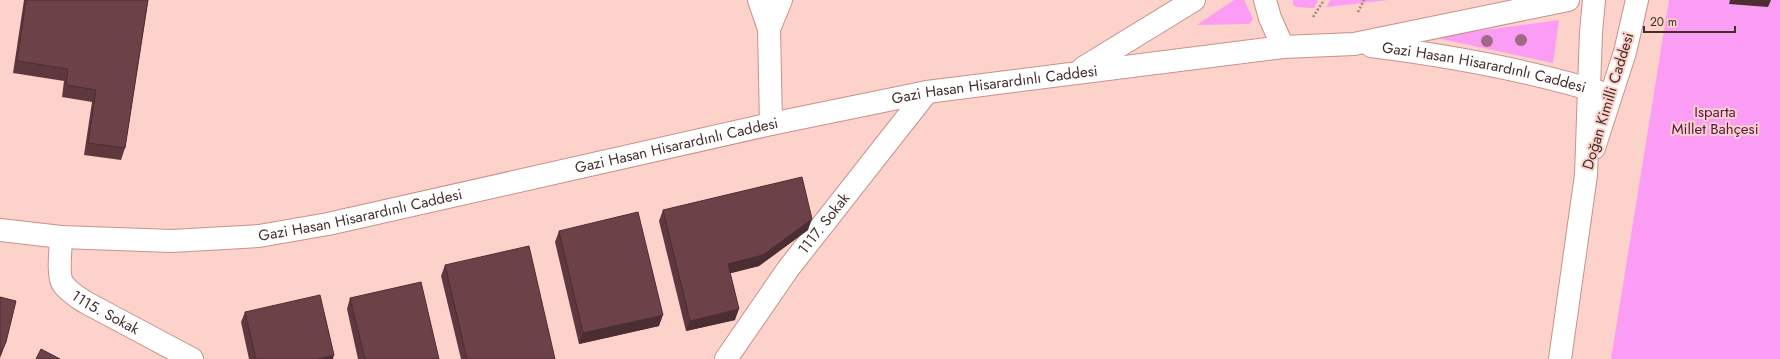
<svg xmlns="http://www.w3.org/2000/svg" width="1780" height="359" font-family="Jost,sans-serif">
  <style>
    .green { fill: #fb9df4 }
    .lines { fill: none; stroke-linecap: round; stroke-linejoin: round }
    .minor-casing { stroke: #c5938a; stroke-width: 24 }
    .major-casing { stroke: #c5938a; stroke-width: 24 }
    .path { stroke: #a3827c; stroke-width: 2.5; stroke-dasharray: 2 2; stroke-linecap: butt }
    .minor { stroke: #fff; stroke-width: 22 }
    .major { stroke: #fff; stroke-width: 22 }
    .tree { fill: #9e6a86 }
    .wall { fill: #5e383e }
    .shaded-wall { fill: #4c2e32 }
    .building { fill: #6d4148; stroke: #4c2e32 }
    .labels { text-anchor: middle; dominant-baseline: central; stroke-width: 4; stroke-linejoin: round; paint-order: stroke }
    .street-label { font-size: 15px; fill: #432e2a; stroke: #fdd2ca }
    .park-label { font-size: 15px; fill: #51144f; stroke: #fdd2ca }
  </style>
  <rect width="100%" height="100%" fill="#fdd2ca"/>
  <g class="green">
    <polygon points="1234,0 1244,0 1253,19 1249,24 1197,25"/>
    <polygon points="1293,0 1318,0 1314,8 1297,7 1293,5"/>
    <polygon points="1331,0 1388,0 1326,7"/>
    <polygon points="1669,0 1780,0 1780,359 1611,359"/>
    <polygon points="1559,20 1553,63 1432,37"/>
  </g>
  <g class="lines">
    <defs>
      <g id="minor">
        <polyline points="759,0 769,29 771,124"/>
        <polyline points="1265,0 1270,18 1283,47"/>
        <polyline points="769,29 781,0"/>
        <path id="s1" d="M 1371,46 C 1451,56 1529,70 1606,94"/>
        <polyline points="1083,68 1194,0"/>
        <path id="s2" d="M 0,230 L 61,237 L 172,241 L 259,236 L 328,224 L 771,124 L 927,92 L 1283,47 L 1354,44 L 1568,0"/>
        <path id="s3" d="M 61,237 C 61,248 57,275 63,284 C 68,291 77,297 85,302 L 192,359"/>
        <path id="s4" d="M 726,359 L 788,269 L 927,92"/>
      </g>
      <g id="major">
        <polyline points="1594,148 1625,52 1637,0"/>
        <polyline points="1560,359 1586,175 1591,32 1594,0"/>
      </g>
    </defs>
    <use href="#minor" class="minor-casing"/>
    <use href="#major" class="major-casing"/>
    <g class="path">
      <polyline points="1358,12 1364,0"/>
      <polyline points="1313,17 1324,0"/>
    </g>
    <use href="#minor" class="minor"/>
    <use href="#major" class="major"/>
  </g>
  <g class="tree">
    <circle cx="1521" cy="40" r="6"/>
    <circle cx="1487" cy="41" r="6"/>
  </g>
  <g class="wall">
    <polygon points="24,0 148,0 125,148 121,160 84,155 92,102 62,97 64,81 13,73"/>
    <polygon points="663,210 808,230 759,266 730,273 735,320 686,331 659,221"/>
    <polygon points="559,231 659,326 579,344 555,242"/>
    <polygon points="445,265 555,359 461,359 441,276"/>
    <polygon points="350,298 439,359 358,359 347,309"/>
    <polygon points="245,312 333,359 249,359 241,322"/>
  </g>
  <g class="shaded-wall">
    <polygon points="1730,0 1771,0 1768,7 1729,4"/>
    <polygon points="812,219 808,230 759,266 724,275 728,264"/>
    <polygon points="739,309 735,320 686,331 690,321"/>
    <polygon points="663,315 659,326 579,344 583,333"/>
    <polygon points="6,342 2,353 0,358 0,355"/>
    <polygon points="334,355 333,359 318,359"/>
  </g>
  <g class="building">
    <polygon points="26,0 148,0 125,148 88,143 96,90 66,85 68,69 17,61"/>
    <polygon points="802,177 812,219 763,255 728,264 739,309 690,321 663,210"/>
    <polygon points="638,212 663,315 583,333 559,231"/>
    <polygon points="529,246 555,359 467,359 445,265"/>
    <polygon points="421,282 439,359 365,359 350,298"/>
    <polygon points="320,295 334,355 318,359 256,359 245,312"/>
    <polygon points="0,297 16,301 6,342 0,355"/>
    <polygon points="41,349 60,359 36,359"/>
  </g>
  <g class="labels">
    <g class="street-label">
      <text stroke="none"><textPath href="#s1" startOffset="115">Gazi Hasan Hisarardınlı Caddesi</textPath></text>
      <text stroke="none"><textPath href="#s2" startOffset="1011">Gazi Hasan Hisarardınlı Caddesi</textPath></text>
      <text transform="translate(1608 101) rotate(-73)">Doğan Kimilli Caddesi</text>
      <text stroke="none"><textPath href="#s2" startOffset="687">Gazi Hasan Hisarardınlı Caddesi</textPath></text>
      <text stroke="none"><textPath href="#s2" startOffset="363">Gazi Hasan Hisarardınlı Caddesi</textPath></text>
      <text stroke="none"><textPath href="#s4" startOffset="167">1117. Sokak</textPath></text>
      <text stroke="none"><textPath href="#s3" startOffset="99">1115. Sokak</textPath></text>
    </g>
    <g class="park-label">
      <text x="1715" y="112">Isparta<tspan x="1715" dy="17">Millet Bahçesi</tspan></text>
    </g>
  </g>
  <path d="M1644 26v6h91v-6" fill="none" stroke="#432e2a" stroke-width="2"/>
  <text x="1650" y="26" font-size="12" fill="#432e2a" stroke="#fdd2ca" stroke-width="3" paint-order="stroke">20 m</text>
</svg>
